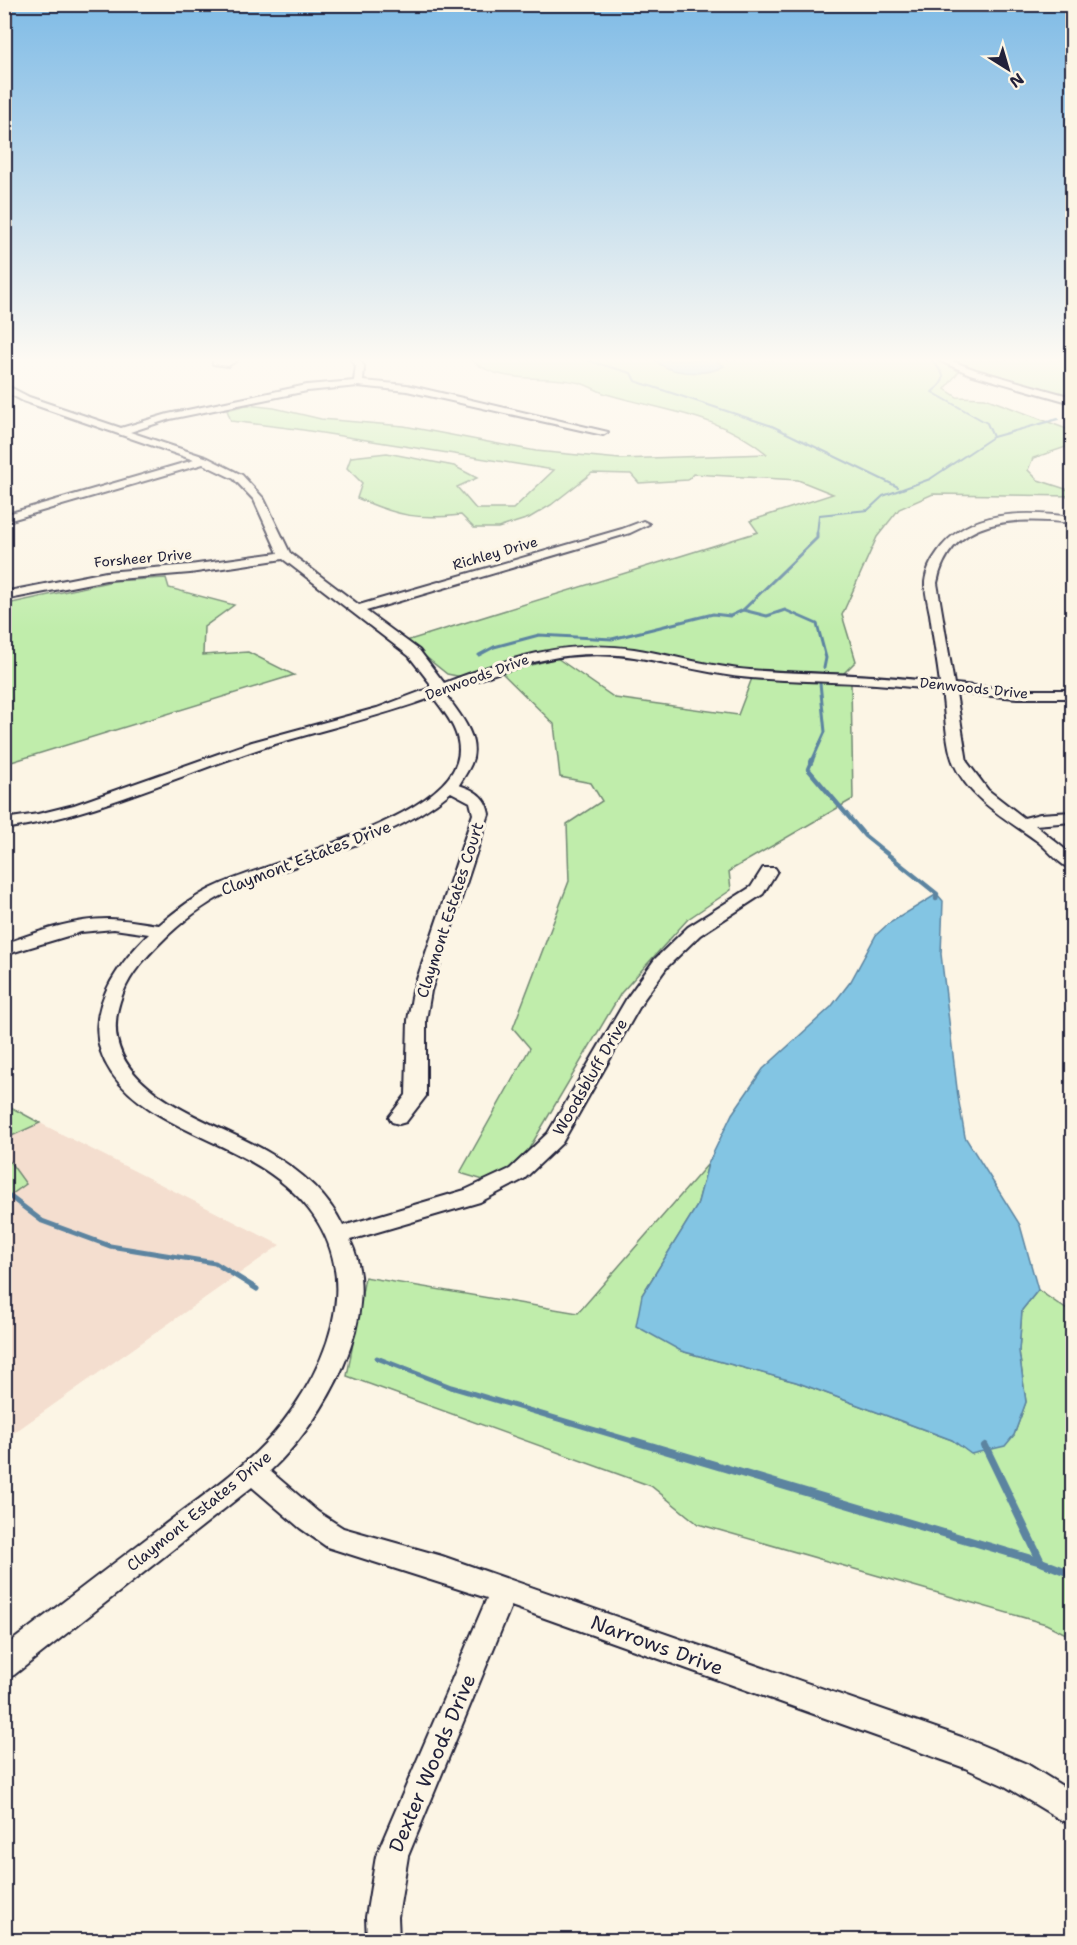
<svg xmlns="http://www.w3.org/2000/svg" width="1077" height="1945" font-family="'Shantell Sans',sans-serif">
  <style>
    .built { fill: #f4decf }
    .green { fill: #c0edab; stroke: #718873; stroke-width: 1.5 }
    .water { fill: #83c5e3; stroke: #5c84a0; stroke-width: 1.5 }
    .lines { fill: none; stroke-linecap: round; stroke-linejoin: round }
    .stream-far4 { stroke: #5c84a0; stroke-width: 2 }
    .stream-far3 { stroke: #5c84a0; stroke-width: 3 }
    .stream-far2 { stroke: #5c84a0; stroke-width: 4.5 }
    .stream-far1 { stroke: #5c84a0; stroke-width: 5 }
    .stream { stroke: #5c84a0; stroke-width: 8 }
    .minor-casing { stroke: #22223b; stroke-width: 4 }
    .minor { fill: #fcf5e5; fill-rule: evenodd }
    .labels { text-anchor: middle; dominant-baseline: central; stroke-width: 6; stroke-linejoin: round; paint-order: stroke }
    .far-street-label { font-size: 14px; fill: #22223b; stroke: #fcf5e5 }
    .street-label { font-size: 16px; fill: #22223b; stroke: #fcf5e5 }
    .near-street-label { font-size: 20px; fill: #22223b; stroke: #fcf5e5 }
  </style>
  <rect width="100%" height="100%" fill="#fcf5e5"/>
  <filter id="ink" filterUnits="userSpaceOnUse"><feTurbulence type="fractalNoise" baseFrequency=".0167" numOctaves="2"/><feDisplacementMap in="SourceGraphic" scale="12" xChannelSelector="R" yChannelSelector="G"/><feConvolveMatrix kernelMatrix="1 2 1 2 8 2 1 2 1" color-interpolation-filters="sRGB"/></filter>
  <g filter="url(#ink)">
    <polygon class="built" points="40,1123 280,1245 5,1439 5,1199 26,1184 5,1155 5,1139"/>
    <g class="green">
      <path d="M 471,360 L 935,360 L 959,371 L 945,389 L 957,397 L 985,398 L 1072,431 L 1072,445 L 1033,458 L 1028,470 L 1038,480 L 1072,491 L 1072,496 L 933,494 L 899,509 L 877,537 L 842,615 L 856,661 L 843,674 L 746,670 L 649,654 L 554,650 L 519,658 L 462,677 L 447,674 L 406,641 L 758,532 L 750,521 L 833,494 L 798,480 L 693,474 L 688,480 L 639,483 L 631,474 L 592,473 L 551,505 L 529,518 L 498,528 L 474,528 L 461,515 C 417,520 398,516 357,498 L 362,483 L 347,468 L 351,457 L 387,453 L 454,466 L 477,478 L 457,487 L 476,509 L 513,509 L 554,470 L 297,429 L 231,421 L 227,410 L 246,405 L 274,408 L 321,419 L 404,426 L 536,451 L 620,459 L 767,454 C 722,416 665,411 610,395 C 600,393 591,386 580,383 C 543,373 505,387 471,360 Z"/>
      <polygon points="950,360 1072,360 1072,397 973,370"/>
      <polygon points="166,578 169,588 234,605 204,627 203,655 248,652 294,675 5,764 4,650 8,649 7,604 113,581"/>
      <polygon points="557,658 615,698 738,715 752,678 851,683 853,799 729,871 731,890 688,919 621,993 523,1159 500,1185 460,1173 530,1048 513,1028 569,881 567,824 602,801 591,783 560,777 554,724 502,673"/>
      <polygon points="5,1104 40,1123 5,1139"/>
      <polygon points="5,1155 26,1184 5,1199 4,1199"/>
      <polygon points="708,1164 697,1206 642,1295 681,1351 796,1382 952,1440 972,1454 1014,1435 1026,1402 1019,1351 1022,1310 1038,1290 1070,1312 1072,1317 1072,1637 1046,1624 698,1524 651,1486 347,1376 365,1277 578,1313"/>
    </g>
    <g class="water">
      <path d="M 655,360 L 715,360 L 724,366 C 707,376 669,375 655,360 Z"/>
      <polygon points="937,894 943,901 941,954 958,1097 965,1137 1020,1225 1038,1290 1022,1310 1019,1351 1026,1402 1014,1435 1005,1446 971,1454 952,1440 796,1382 681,1351 636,1326 642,1295 697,1206 708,1164 732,1114 763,1069 831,1007 851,981 876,935 888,924"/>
    </g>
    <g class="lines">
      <g class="stream-far4">
        <polyline points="586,360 631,373 635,381 772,426 898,487"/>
        <polyline points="993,437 1058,419"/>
        <path d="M 817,534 L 819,515 L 868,510 L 883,496 L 930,479 L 993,437 L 987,423 L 932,392 C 949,379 945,374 931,360"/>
      </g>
      <g class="stream-far3">
        <polyline points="817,533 817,538 743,610 767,616 785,610 817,624 826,658 824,668"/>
        <polyline points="479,655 494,647 539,635 612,639 713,614 730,616 743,610"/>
        <polyline points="812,761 825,732 820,683"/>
      </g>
      <polyline class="stream-far2" points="812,760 808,769 865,836 937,894 936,899"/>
      <g class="stream-far1">
        <polyline points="4,1192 42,1221 110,1246 215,1263 257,1289"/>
        <polyline points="377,1358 451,1387 639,1443"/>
      </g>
      <g class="stream">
        <polyline points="634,1441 1041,1562"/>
        <polyline points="985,1446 1041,1562 1072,1574"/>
      </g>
      <defs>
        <g id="minor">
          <polygon points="213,360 237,360 228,366 213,364"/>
          <path d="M 351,360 L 359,360 L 364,366 L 363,381 L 407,385 L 608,432 L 603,435 L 407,391 L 358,386 L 307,391 L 170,419 L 130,432 L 208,458 L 242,475 L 264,499 L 290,553 L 359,605 L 622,529 L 643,521 L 649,524 L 630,533 L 366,611 L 419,650 L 444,683 C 508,659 563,639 634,649 C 673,655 710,667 750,670 C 814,675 877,673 940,683 C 937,660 933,637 930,614 C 928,604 925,592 925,582 C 926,572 931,561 937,553 C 967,509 1026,511 1072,517 L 1072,523 C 1018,517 950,516 937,583 L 954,684 L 1017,690 L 1072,690 L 1072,698 L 1017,698 L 956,693 L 967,762 L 988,790 L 1024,818 L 1040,814 L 1072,812 L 1072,822 L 1035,825 L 1072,855 L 1072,869 C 1060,866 1048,849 1037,841 C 1007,819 970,800 954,764 C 946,747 945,710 942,691 C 878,681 815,683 751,678 C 711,675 673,663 634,657 C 562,646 509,668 444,693 C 458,712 482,738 471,764 C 468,771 463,778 459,785 C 474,790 486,796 489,814 L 431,991 L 426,1020 L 426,1096 L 406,1122 L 399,1124 L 392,1122 L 389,1117 L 406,1095 L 408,1020 L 413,991 L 473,814 L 470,802 L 451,792 C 387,845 303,858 229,892 C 204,904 180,923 160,943 C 145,958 131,973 123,993 C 85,1087 207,1117 266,1151 C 298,1169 327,1193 343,1226 L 465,1190 L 510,1169 L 548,1133 L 627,998 L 655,959 L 688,927 L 751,887 L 763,868 L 775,868 L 777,871 L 763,894 L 700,935 L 667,967 L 644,999 L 562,1143 L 524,1179 L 480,1202 L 350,1240 C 386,1315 324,1421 270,1471 L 318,1512 L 343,1528 L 442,1556 L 967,1739 L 1027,1764 L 1072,1792 L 1072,1824 L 1061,1820 L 1005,1786 L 965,1768 L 511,1606 L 408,1856 L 398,1917 L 399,1940 L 367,1940 L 366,1917 L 376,1856 L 487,1598 L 327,1547 L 300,1528 L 252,1487 L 33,1660 L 14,1675 L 4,1679 L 4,1647 C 56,1608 107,1568 159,1529 C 200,1497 248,1467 280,1426 C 344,1344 369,1243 271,1174 C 234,1148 190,1135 153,1111 C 72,1059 87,994 149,934 L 114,929 L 81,932 L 4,955 L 4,944 C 38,932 72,919 108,919 C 125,919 142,923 159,925 C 177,910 197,894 219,885 C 274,860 438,821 457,762 C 465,737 447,715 433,697 C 377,718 319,730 262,748 C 176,776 94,816 4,829 L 4,819 L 38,814 L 74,805 L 252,742 L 377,708 L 430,688 L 430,683 L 409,656 L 283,559 L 190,573 L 106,580 L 4,600 L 4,592 L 106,572 L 190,565 L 278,553 L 254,500 L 234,479 L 203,464 L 4,522 L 4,515 L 194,460 L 23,401 L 4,391 L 4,384 L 29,397 L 121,428 L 168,414 L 307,385 L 354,381 L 356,366 Z"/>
          <polygon points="938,360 949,360 976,370 1072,397 1072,403 970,374"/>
        </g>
      </defs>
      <use href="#minor" class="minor-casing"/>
      <use href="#minor" class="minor"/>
    </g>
  </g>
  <linearGradient id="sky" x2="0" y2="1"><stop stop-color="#7fbbe6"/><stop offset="0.57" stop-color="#fefaf3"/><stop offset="1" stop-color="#fefaf3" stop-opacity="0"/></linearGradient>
  <rect width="1077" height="632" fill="url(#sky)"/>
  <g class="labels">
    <g class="far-street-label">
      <text transform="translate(495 553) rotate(-16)">Richley Drive</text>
      <text transform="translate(143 558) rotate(-5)">Forsheer Drive</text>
      <text transform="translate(477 677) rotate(-20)">Denwoods Drive</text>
      <text transform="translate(974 688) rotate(6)">Denwoods Drive</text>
    </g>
    <g class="street-label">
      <text transform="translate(306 858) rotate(-21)">Claymont Estates Drive</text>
      <text transform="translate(450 910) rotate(-72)">Claymont Estates Court</text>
      <text transform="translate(590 1077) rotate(-60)">Woodsbluff Drive</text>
      <text transform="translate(199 1511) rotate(-39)">Claymont Estates Drive</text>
    </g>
    <g class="near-street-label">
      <text transform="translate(657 1645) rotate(20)">Narrows Drive</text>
      <text transform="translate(432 1763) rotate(-67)">Dexter Woods Drive</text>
    </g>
  </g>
  <rect width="1077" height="1945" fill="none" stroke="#fcf5e5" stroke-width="24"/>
  <rect x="12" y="12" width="1053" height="1921" fill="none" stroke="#22223b" stroke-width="2" filter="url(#ink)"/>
  <g transform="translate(1008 69) rotate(143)" stroke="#fcf5e5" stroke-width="4.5" paint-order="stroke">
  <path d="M0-4.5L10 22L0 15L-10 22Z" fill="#22223b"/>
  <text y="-9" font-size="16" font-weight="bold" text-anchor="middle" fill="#22223b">N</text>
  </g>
</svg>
